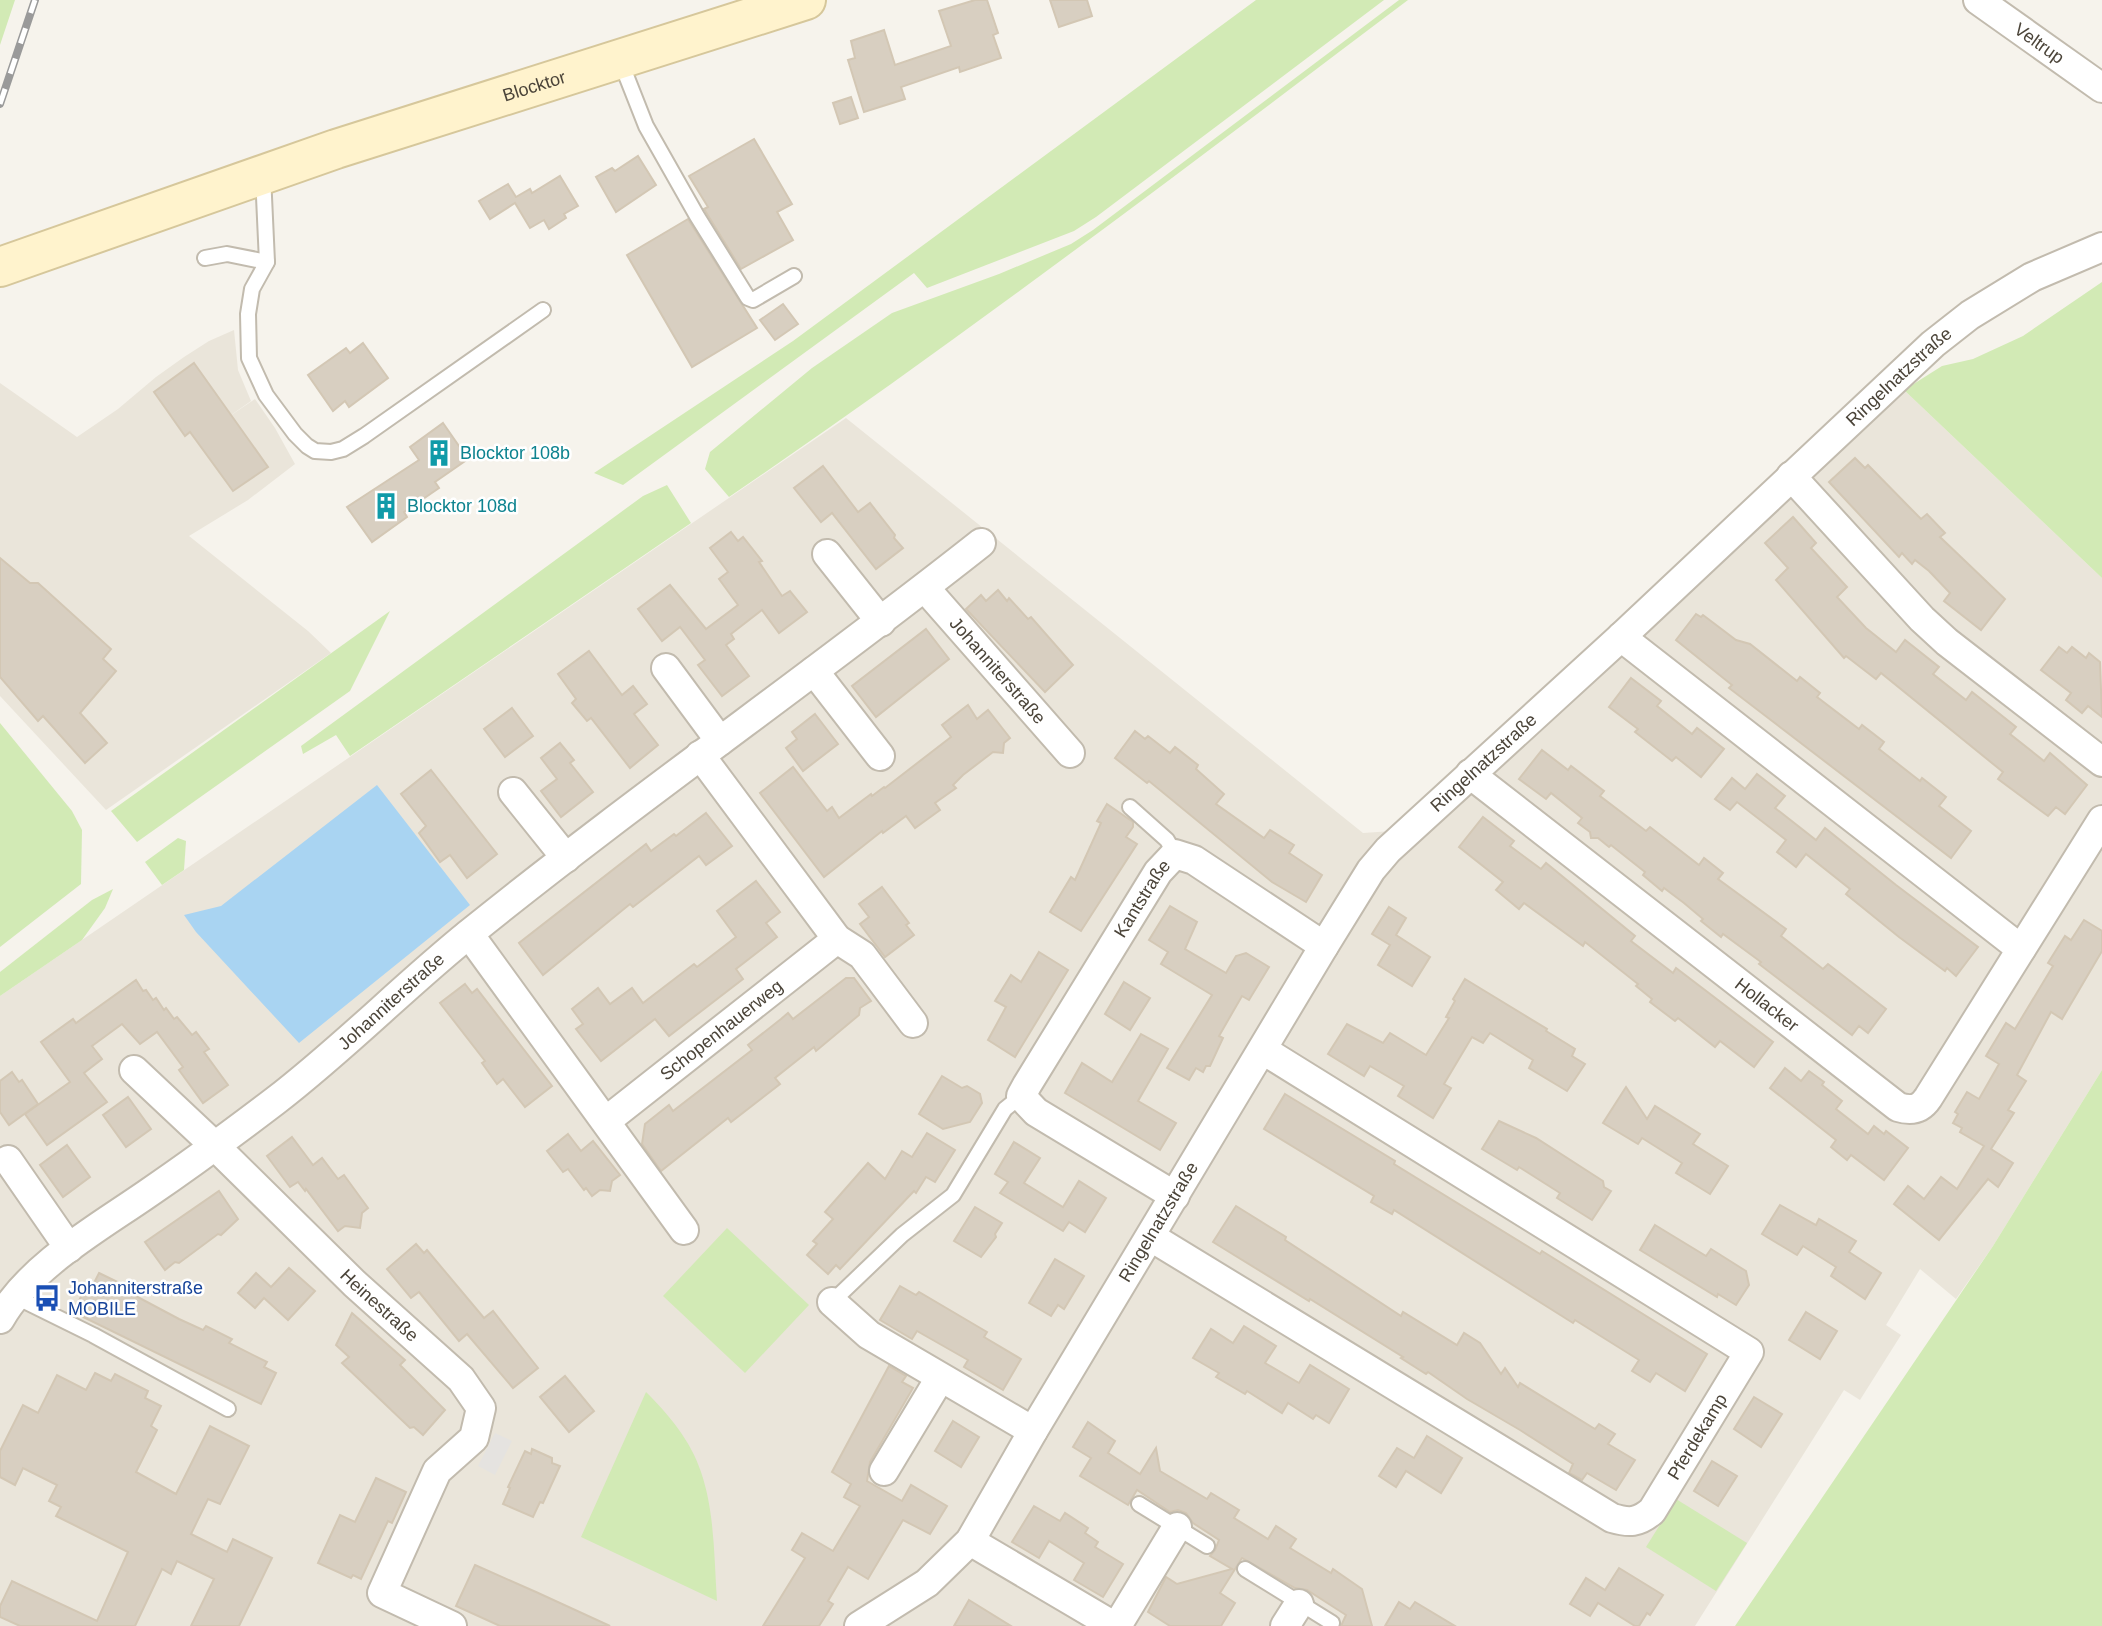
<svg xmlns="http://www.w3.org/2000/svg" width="2102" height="1626" font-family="Helvetica,sans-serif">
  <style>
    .residential { fill: #eae5da }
    .green { fill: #d2eab5 }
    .parking { fill: #e5e3e0 }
    .water { fill: #a9d4f2 }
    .building { fill: #d8cfc1; stroke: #d3c7b4; stroke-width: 2 }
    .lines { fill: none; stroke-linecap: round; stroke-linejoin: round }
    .lane-casing { stroke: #c2bbae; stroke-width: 18 }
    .street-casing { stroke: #c2bbae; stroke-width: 32 }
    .secondary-casing { stroke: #d6c79b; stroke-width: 42 }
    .lane { stroke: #fff; stroke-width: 14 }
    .street { stroke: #fff; stroke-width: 28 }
    .secondary { stroke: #fff3cd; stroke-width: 38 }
    .rail-casing { stroke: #9a9a9a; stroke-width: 8 }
    .rail { stroke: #fff; stroke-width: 5; stroke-dasharray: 16; stroke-linecap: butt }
    .labels { text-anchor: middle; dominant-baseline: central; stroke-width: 5; stroke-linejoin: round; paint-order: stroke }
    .street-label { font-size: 18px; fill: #4b4439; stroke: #fff }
    .culture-label { font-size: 18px; fill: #0d838f; stroke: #fff; text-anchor: start }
    .transit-label { font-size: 18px; fill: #164399; stroke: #fff; text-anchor: start }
  </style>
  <rect width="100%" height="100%" fill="#f6f3ec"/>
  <g class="residential">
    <polygon points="234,330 238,370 251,401 221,422 255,399 275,428 295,464 248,500 189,536 308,631 331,653 106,810 0,696 0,383 77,437 118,409 156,377 184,357 209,341"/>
    <polygon points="1904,390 2102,578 2102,1070 1993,1246 1956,1299 1920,1269 1886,1325 1901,1335 1860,1400 1844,1390 1695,1626 0,1626 0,996 846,418 1363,833 1392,831"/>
  </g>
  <g class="green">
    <polygon points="0,0 15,0 0,45"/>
    <polygon points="1256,0 1384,0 1096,217 1074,231 927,288 914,273 623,485 594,473 793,341"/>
    <path d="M 1399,0 L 1408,0 C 1184,169 961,339 729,497 L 705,469 L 710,452 L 812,368 L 892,313 L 999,274 L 1071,244 L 1093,230 Z"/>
    <polygon points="2102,282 2102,578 1904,390 1942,366 1973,359 2023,336"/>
    <polygon points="667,485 691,523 350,756 336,735 303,754 301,746 643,496"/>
    <polygon points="390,611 350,691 137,842 111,811"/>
    <polygon points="0,723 72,811 82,830 81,884 0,947"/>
    <polygon points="178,838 186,841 184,870 162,885 145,862"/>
    <polygon points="113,889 105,908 82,940 0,996 0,972 92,900"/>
    <polygon points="2102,1070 2102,1626 1735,1626 1993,1246"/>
    <polygon points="727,1228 809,1305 745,1373 663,1296"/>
    <path d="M 646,1392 C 669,1415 691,1441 701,1472 C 715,1513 714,1559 717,1601 L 581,1537 Z"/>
    <polygon points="1676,1499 1747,1543 1716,1591 1646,1547"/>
  </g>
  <polygon class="parking" points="495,1433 512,1441 495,1475 478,1466"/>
  <polygon class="water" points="377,785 470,905 299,1043 196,932 184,915 221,906"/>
  <g class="building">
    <polygon points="975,0 987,0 998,33 993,35 1001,58 960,72 959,67 901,87 905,99 864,112 848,60 855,58 851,41 884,30 895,65 951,46 939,11"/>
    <polygon points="1050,0 1087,0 1092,16 1059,27"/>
    <polygon points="851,97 858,118 840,124 833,103"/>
    <polygon points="754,139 792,204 777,212 793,240 741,269 704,209 708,207 689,176"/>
    <polygon points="638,156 656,185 616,212 596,177 612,168 615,171"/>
    <polygon points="560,176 578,206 564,214 566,218 549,229 544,220 530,228 515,203 490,219 479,201 508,184 516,197 530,189 532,193"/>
    <polygon points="688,219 757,328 692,367 627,255"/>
    <polygon points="783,304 798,324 775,340 760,320"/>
    <polygon points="363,343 388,378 349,407 345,401 333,411 308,375 346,348 350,353"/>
    <polygon points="194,363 268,467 233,491 190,432 185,436 154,392"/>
    <polygon points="443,423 468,459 435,482 439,488 404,512 407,517 372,542 347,507 419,460 410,447"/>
    <polygon points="1855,458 1865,468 1868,465 1921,519 1927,514 1945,533 1940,537 2005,599 1981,630 1944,601 1950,593 1929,571 1915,560 1912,564 1902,553 1899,557 1829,482"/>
    <polygon points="823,466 858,512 870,503 895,535 894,538 903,548 876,569 832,513 821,522 794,488"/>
    <polygon points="1793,517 1816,543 1811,548 1847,587 1837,597 1866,628 1896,652 1905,640 1939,667 1933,674 1966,700 1972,692 2016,727 2010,734 2044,761 2050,753 2087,785 2065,814 2056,807 2048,816 1998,779 2003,772 1881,673 1876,679 1846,656 1844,658 1776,580 1788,568 1765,543"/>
    <polygon points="731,532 738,541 743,537 762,561 759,562 782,596 790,591 807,612 779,633 762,610 731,634 734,639 726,645 749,676 722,696 698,665 705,660 680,627 662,641 638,609 670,585 706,629 738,605 719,579 728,572 710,548"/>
    <polygon points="0,558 30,583 38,583 111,649 103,659 116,671 80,713 107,743 85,763 43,716 38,721 0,677"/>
    <polygon points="998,590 1007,601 1009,598 1028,619 1031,617 1073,665 1045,692 966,609 981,595 986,601"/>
    <polygon points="1696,614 1701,617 1703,615 1736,640 1750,644 1797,681 1800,677 1820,693 1817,697 1859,729 1862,725 1884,742 1879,749 1920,781 1922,778 1946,797 1939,806 1971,831 1951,858 1729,688 1732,685 1676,640"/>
    <polygon points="926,629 949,659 876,717 852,686"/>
    <polygon points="2059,647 2067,653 2072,647 2086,658 2089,653 2100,662 2102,717 2088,706 2082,713 2066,700 2071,693 2041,670"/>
    <polygon points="589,651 622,695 633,686 647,704 634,714 658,745 630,768 591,718 587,721 572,703 576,699 558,674"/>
    <polygon points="1631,678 1661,701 1657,706 1692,734 1697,728 1724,749 1701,777 1676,757 1672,761 1635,732 1638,729 1609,707"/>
    <polygon points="968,705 977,719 988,710 1010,738 1004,743 1003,753 993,752 963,775 953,785 956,788 935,803 940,810 915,828 906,816 883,833 882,831 824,877 760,793 793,767 827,811 832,807 839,818 871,794 872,796 884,787 885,788 951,737 942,725"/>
    <polygon points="512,708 533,736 505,757 484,729"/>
    <polygon points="815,714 838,744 803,771 786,748 797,739 792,732"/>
    <polygon points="1135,731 1145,739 1148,736 1170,753 1175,747 1198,765 1196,769 1224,794 1216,804 1264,838 1270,830 1294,845 1289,853 1322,875 1306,902 1272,882 1149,781 1147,783 1115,758"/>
    <polygon points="560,743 574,760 570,763 593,792 561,817 541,791 557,779 541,758"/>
    <polygon points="1542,750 1568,770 1571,766 1604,791 1600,796 1646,831 1650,827 1699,865 1704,858 1723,873 1718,879 1786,929 1781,936 1823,969 1828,964 1886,1009 1868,1033 1859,1026 1852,1035 1759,964 1761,962 1723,934 1721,937 1701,921 1703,919 1684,903 1664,888 1662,891 1643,875 1645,872 1611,845 1609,847 1598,838 1591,838 1590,832 1578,823 1582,818 1551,793 1546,799 1519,779"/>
    <polygon points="431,770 497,854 467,878 450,855 440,862 419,833 426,826 401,794"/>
    <polygon points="1757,774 1785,796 1775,808 1816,840 1825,828 1896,885 1978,947 1956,976 1947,968 1945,971 1899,937 1846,894 1850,889 1806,854 1796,867 1777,852 1786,840 1737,802 1730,810 1715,799 1732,778 1745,789"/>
    <polygon points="1107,804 1133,822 1133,827 1126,837 1137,844 1081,931 1050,912 1071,877 1075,880 1101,823 1097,821"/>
    <polygon points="706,813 732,846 706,865 699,856 633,907 630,904 543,975 519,943 646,844 651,851 674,834 676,836"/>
    <polygon points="1483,817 1514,841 1510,846 1541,869 1546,863 1635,936 1631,941 1673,973 1676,968 1773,1042 1754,1067 1720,1041 1715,1047 1678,1018 1675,1021 1650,1002 1652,999 1636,986 1638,984 1585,942 1583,946 1524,903 1519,909 1496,890 1503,882 1459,847"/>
    <polygon points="756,881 780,912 766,923 777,937 736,969 743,979 669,1036 655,1019 601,1061 576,1029 583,1024 572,1009 598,988 610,1004 632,988 643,1003 694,964 697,967 736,937 717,911"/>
    <polygon points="882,887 909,923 906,925 914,935 885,957 860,924 869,917 859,904"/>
    <polygon points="1170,906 1197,922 1185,949 1226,973 1236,956 1246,953 1269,967 1249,1000 1242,996 1219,1036 1223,1038 1210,1066 1206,1066 1203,1072 1196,1068 1189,1080 1167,1068 1212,995 1161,964 1168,952 1149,940"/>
    <polygon points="1389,907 1406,918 1396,935 1430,957 1412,986 1378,965 1390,945 1372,934"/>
    <polygon points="2084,920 2102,931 2102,951 2062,1019 2051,1012 2017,1075 2026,1081 2008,1110 2014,1113 1991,1149 2013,1163 1998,1187 1988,1179 1939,1240 1894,1204 1908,1186 1924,1199 1941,1177 1957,1189 1984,1146 1960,1132 1962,1128 1953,1123 1958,1114 1955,1112 1967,1092 1979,1099 1999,1064 1986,1056 2006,1023 2015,1029 2053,966 2048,963 2065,936 2071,940"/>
    <polygon points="1039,952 1068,970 1015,1057 988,1040 1006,1007 995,1001 1011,975 1021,982"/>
    <polygon points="846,978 854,978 871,1001 860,1008 859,1015 816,1051 814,1047 775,1078 780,1084 731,1122 728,1118 661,1171 642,1144 645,1124 669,1105 673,1111 752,1050 748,1045 781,1019 788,1013 793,1019"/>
    <polygon points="1465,979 1547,1029 1546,1031 1575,1049 1572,1056 1585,1064 1567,1091 1529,1068 1533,1060 1490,1033 1483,1043 1472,1037 1444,1084 1451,1088 1433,1118 1398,1096 1404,1086 1370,1066 1364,1076 1328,1054 1347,1024 1383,1043 1390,1033 1426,1055 1449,1018 1446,1017 1455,1001 1453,999"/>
    <polygon points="136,980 143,991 146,990 153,1000 156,998 164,1010 166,1008 174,1019 177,1017 192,1035 196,1032 209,1049 204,1052 228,1085 203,1103 179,1070 183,1067 157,1032 140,1044 122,1024 92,1046 102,1059 84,1073 107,1102 47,1145 25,1114 70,1082 41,1042 73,1019 76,1023"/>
    <polygon points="1124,982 1150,998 1130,1030 1105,1014"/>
    <polygon points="465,984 472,993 477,989 552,1086 525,1107 503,1079 497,1084 482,1063 485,1061 440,1003"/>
    <polygon points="1141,1034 1168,1049 1138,1101 1176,1123 1160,1150 1065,1093 1082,1063 1112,1082"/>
    <polygon points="1785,1068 1801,1081 1809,1071 1824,1082 1822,1085 1842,1101 1836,1109 1868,1134 1874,1126 1884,1134 1886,1131 1908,1148 1884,1180 1851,1155 1847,1160 1831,1147 1836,1140 1770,1088"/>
    <polygon points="12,1072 19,1082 22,1080 38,1104 9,1125 0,1112 0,1081"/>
    <polygon points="942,1076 962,1088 967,1086 980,1094 982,1103 970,1122 943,1129 919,1114"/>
    <polygon points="1626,1087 1647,1119 1655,1106 1700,1134 1693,1144 1728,1166 1710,1194 1676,1173 1682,1163 1642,1138 1638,1144 1603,1123"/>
    <polygon points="1285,1094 1395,1161 1394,1164 1540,1254 1542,1251 1707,1354 1685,1391 1656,1373 1650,1382 1632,1371 1639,1360 1575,1320 1573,1323 1394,1210 1392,1214 1371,1202 1374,1196 1264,1129"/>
    <polygon points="128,1097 151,1129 126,1147 103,1115"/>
    <polygon points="1499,1121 1536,1138 1603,1181 1604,1187 1611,1191 1592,1220 1557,1198 1560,1193 1519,1167 1517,1170 1482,1149"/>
    <polygon points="927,1133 955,1150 935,1182 926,1177 916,1193 914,1191 840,1269 836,1265 828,1274 807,1255 817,1244 813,1241 833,1219 825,1212 868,1163 885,1179 902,1151 912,1157"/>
    <polygon points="568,1134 581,1151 593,1141 620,1175 612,1181 610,1191 600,1190 592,1196 586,1188 584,1190 568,1169 563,1172 547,1151"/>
    <polygon points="292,1137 313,1165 322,1158 338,1179 344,1175 368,1208 362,1213 360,1228 345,1226 338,1231 306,1189 305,1191 298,1182 290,1187 267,1156"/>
    <polygon points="1014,1142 1040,1158 1024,1183 1063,1207 1079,1181 1106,1198 1085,1232 1069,1222 1063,1231 1000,1193 1008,1182 995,1174"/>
    <polygon points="67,1145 90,1177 63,1197 40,1165"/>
    <polygon points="219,1191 238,1219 221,1235 218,1234 179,1263 175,1262 165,1270 145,1242"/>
    <polygon points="1780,1205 1816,1225 1819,1219 1856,1241 1849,1252 1881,1273 1865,1299 1831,1276 1836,1267 1803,1246 1797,1255 1762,1234"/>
    <polygon points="1236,1206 1286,1237 1285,1240 1401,1316 1403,1312 1457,1345 1464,1333 1480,1343 1501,1374 1505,1368 1518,1387 1520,1383 1595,1429 1599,1424 1615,1434 1608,1444 1635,1460 1616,1490 1587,1473 1582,1480 1569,1473 1573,1464 1520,1430 1467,1399 1428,1372 1426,1374 1401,1358 1403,1357 1310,1299 1309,1301 1213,1242"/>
    <polygon points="975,1207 1002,1223 995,1234 996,1237 981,1257 954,1241"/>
    <polygon points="1655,1225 1706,1256 1711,1249 1746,1271 1749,1285 1736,1305 1718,1294 1717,1297 1640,1250"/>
    <polygon points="416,1244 424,1253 427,1250 484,1318 493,1311 538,1368 513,1388 467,1334 459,1341 419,1292 411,1298 387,1269"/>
    <polygon points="1055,1259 1084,1276 1064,1309 1058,1305 1051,1316 1029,1303"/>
    <polygon points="289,1268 315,1291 288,1320 264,1298 255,1308 238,1293 256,1273 271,1287"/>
    <polygon points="99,1273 136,1291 132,1294 179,1319 203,1330 206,1326 232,1339 229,1343 267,1362 264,1367 276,1373 261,1404 73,1312 84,1291 89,1293"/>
    <polygon points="900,1286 916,1295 919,1292 987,1332 984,1337 1021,1359 1003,1390 964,1367 968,1360 917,1331 912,1339 880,1320"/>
    <polygon points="1806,1312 1837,1331 1820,1359 1789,1340"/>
    <polygon points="352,1313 405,1360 400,1365 445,1410 423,1435 414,1427 410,1428 342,1363 349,1357 336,1345"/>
    <polygon points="1244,1326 1276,1346 1265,1363 1299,1383 1310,1365 1349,1389 1329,1423 1316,1415 1313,1419 1288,1403 1282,1413 1247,1391 1245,1394 1216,1377 1219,1373 1193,1358 1211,1329 1233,1343"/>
    <polygon points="889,1366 906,1376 902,1382 913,1388 870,1462 867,1481 902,1501 911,1485 947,1506 930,1534 903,1520 868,1579 848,1567 828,1601 833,1604 819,1626 763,1626 805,1558 792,1550 802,1533 833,1551 860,1506 844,1497 851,1484 832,1472"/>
    <polygon points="95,1373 111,1381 115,1374 148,1391 145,1398 161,1406 151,1426 157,1430 136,1472 176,1494 210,1426 249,1446 220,1504 208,1499 191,1534 227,1552 233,1539 272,1558 239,1626 191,1626 214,1579 177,1561 171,1574 162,1569 135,1626 20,1626 0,1617 0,1606 12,1581 97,1621 128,1552 56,1516 61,1507 49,1501 57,1485 23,1468 15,1485 0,1477 0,1451 23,1405 38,1413 57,1375 86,1390"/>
    <polygon points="565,1376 594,1411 569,1432 540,1397"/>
    <polygon points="1754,1397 1782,1414 1761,1447 1734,1429"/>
    <polygon points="953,1421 979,1437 961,1467 935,1451"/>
    <polygon points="1088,1422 1115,1441 1108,1453 1140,1474 1156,1448 1160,1471 1207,1499 1211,1493 1239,1510 1234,1518 1268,1539 1276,1526 1296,1539 1290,1548 1331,1573 1333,1569 1362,1589 1372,1626 1341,1626 1346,1615 1307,1590 1295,1588 1242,1558 1220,1593 1235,1603 1221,1626 1170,1626 1148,1612 1166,1577 1177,1584 1232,1569 1210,1556 1215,1550 1219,1540 1193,1523 1186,1513 1178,1510 1170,1512 1137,1490 1128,1505 1080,1476 1091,1458 1073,1447"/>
    <polygon points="1427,1436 1462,1458 1441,1493 1406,1471 1396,1487 1379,1476 1397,1448 1414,1458"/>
    <polygon points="532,1449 552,1458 552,1463 560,1466 543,1503 540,1502 533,1517 503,1504 510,1488 508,1487 525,1451 531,1454"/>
    <polygon points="1712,1461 1737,1476 1718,1506 1694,1491"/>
    <polygon points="376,1478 406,1492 392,1523 388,1521 361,1579 353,1575 351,1578 318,1563 340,1515 355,1522"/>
    <polygon points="1034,1506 1060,1521 1065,1513 1088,1528 1085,1533 1098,1542 1095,1547 1123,1564 1103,1597 1074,1580 1084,1563 1049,1541 1039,1558 1012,1542"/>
    <polygon points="475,1565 536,1592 610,1626 500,1626 456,1606"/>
    <polygon points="1619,1568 1663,1595 1650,1615 1647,1613 1639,1626 1635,1626 1598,1603 1590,1616 1570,1604 1586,1578 1605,1590"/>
    <polygon points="969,1600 1011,1626 954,1626"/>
    <polygon points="1399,1602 1410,1609 1415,1602 1455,1626 1385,1626"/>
  </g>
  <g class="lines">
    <defs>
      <g id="lane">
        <polyline points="620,60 646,126 697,216 748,298 753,300 794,276"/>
        <polyline points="263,175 267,262 252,289 248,314 249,358 266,395 295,434 307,446 315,451 331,452 343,449 364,436 543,310"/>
        <polyline points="205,258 227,254 267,262"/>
        <polyline points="1130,807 1167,840 1175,854"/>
        <polyline points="16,1297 93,1335 228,1409"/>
        <polyline points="832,1302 902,1235 953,1195 1005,1109 1021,1096"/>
        <polyline points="1139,1504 1207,1546"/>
        <polyline points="1245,1569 1332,1623"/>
      </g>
      <g id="street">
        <path id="s1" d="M 1978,0 L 2102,88"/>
        <polyline points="1791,476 1922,619 1947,642 2102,762"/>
        <polyline points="827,554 881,622"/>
        <path id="s2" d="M 925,588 L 1070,753"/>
        <polyline points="1621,637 2021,949"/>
        <polyline points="666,668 720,741"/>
        <polyline points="814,671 880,756"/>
        <polyline points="700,755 837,939 862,955 913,1023"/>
        <path id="s3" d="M 1470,774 L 1898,1107 C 1911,1111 1920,1110 1928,1098 L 2102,820"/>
        <polyline points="513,792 566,858"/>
        <polyline points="469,934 684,1230"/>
        <path id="s4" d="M 134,1070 L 216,1147 L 355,1284 L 461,1379 L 481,1408 L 474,1438 L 437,1471 L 382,1593 L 452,1626"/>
        <path id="s5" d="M 606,1121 L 837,939"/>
        <polyline points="8,1160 69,1248"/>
        <path id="s6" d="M 1175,1196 L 1036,1112 L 1021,1096 L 1027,1085 L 1158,872 L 1175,854 L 1194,860 L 1324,946"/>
        <path id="s7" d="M 1151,1237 L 1612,1518 C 1629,1523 1638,1523 1652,1511 L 1749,1352 L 1263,1050"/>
        <polyline points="832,1302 869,1335 1033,1431"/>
        <path id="s8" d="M 0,1319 C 30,1266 98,1228 147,1194 C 191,1164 233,1133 275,1101 C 343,1049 403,987 470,933 C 637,798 813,676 981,543"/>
        <polyline points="884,1471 940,1378"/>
        <polyline points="970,1541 1114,1626"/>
        <path id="s9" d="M 859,1626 L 927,1583 L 970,1541 L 1033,1431 L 1324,946 L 1371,870 L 1388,850 L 1621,637 L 1933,344 L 1970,315 L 2032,277 L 2102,247"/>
        <polyline points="1117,1626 1177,1527"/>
        <polyline points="1285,1626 1299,1604"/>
      </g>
      <g id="secondary">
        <path id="s10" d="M 0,267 L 336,149 L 806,0"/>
      </g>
    </defs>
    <use href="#lane" class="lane-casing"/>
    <use href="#street" class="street-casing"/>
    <use href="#secondary" class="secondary-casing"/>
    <use href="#lane" class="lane"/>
    <use href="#street" class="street"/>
    <use href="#secondary" class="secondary"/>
    <defs>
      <polyline id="rail" points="0,104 35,0"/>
    </defs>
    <use href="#rail" class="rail-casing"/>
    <use href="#rail" class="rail"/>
  </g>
  <defs>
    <symbol id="building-bare" viewBox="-9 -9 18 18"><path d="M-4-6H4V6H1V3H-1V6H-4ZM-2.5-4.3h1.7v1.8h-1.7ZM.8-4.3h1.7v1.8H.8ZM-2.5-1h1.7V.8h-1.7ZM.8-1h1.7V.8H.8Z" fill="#0f9aa8" stroke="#fff" stroke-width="2.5" paint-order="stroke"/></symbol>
    <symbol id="bus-bare" viewBox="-9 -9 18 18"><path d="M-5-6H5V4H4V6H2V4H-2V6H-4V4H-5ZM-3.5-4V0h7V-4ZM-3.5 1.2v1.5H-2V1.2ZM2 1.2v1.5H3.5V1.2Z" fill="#1a4fb4" stroke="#fff" stroke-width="2.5" paint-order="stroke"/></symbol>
  </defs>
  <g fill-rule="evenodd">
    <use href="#building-bare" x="420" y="434" width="38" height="38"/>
    <use href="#building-bare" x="367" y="487" width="38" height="38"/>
    <use href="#bus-bare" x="28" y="1279" width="38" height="38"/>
  </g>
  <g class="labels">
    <g class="street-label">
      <text stroke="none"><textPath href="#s1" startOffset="75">Veltrup</textPath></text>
      <text stroke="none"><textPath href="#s10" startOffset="564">Blocktor</textPath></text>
      <text stroke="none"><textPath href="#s9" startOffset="1645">Ringelnatzstraße</textPath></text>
      <text stroke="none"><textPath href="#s2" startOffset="110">Johanniterstraße</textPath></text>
      <text stroke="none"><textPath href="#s9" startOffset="1078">Ringelnatzstraße</textPath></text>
      <text stroke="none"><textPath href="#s6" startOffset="416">Kantstraße</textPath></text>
      <text stroke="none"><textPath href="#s8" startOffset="506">Johanniterstraße</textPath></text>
      <text stroke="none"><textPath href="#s3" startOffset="376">Hollacker</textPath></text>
      <text stroke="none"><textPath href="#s5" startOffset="147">Schopenhauerweg</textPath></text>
      <text stroke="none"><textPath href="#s9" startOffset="511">Ringelnatzstraße</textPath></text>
      <text stroke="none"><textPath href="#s4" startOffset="340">Heinestraße</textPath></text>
      <text stroke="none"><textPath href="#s7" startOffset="670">Pferdekamp</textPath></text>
    </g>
    <g class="culture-label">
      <text x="460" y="453">Blocktor 108b</text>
      <text x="407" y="506">Blocktor 108d</text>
    </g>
    <g class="transit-label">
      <text x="68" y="1288">Johanniterstraße<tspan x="68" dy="21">MOBILE</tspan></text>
    </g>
  </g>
</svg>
